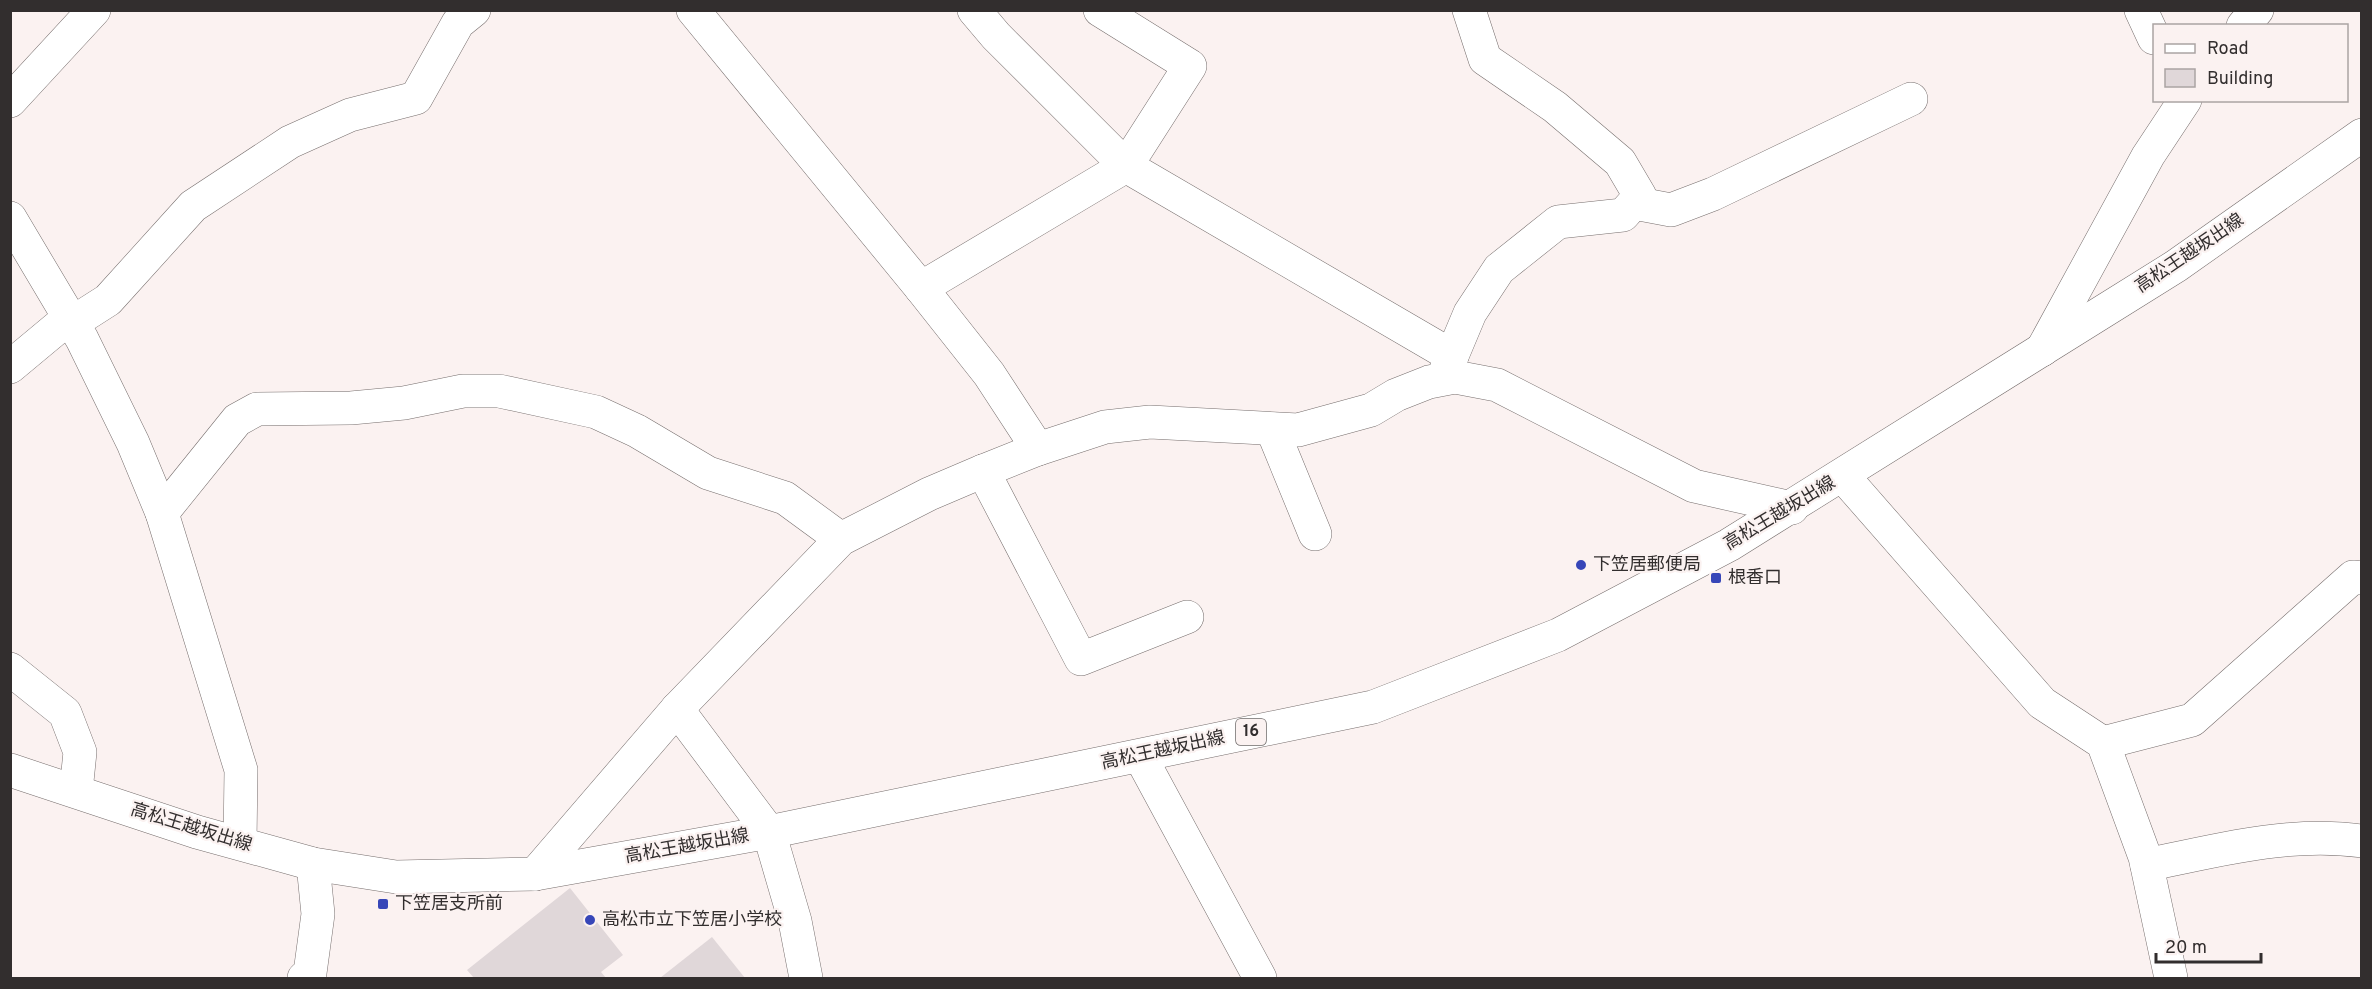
<svg xmlns="http://www.w3.org/2000/svg" width="2372" height="989" font-family="Overpass,'Noto Sans JP',sans-serif">
  <style>
    .building { fill: #e0d7d9 }
    .lines { fill: none; stroke-linecap: round; stroke-linejoin: round }
    .minor-casing { stroke: #766e6d; stroke-width: 34 }
    .tertiary-casing { stroke: #766e6d; stroke-width: 34 }
    .primary-casing { stroke: #766e6d; stroke-width: 34 }
    .minor { stroke: #fff; stroke-width: 33 }
    .tertiary { stroke: #fff; stroke-width: 33 }
    .primary { stroke: #fff; stroke-width: 33 }
    .poi-dot { fill: #3746b8; stroke: #fbf2f1; stroke-width: 2 }
    .labels { text-anchor: middle; dominant-baseline: central; stroke-width: 4.5; stroke-linejoin: round; paint-order: stroke }
    .shield { fill: #fbf2f1; stroke: #6e6968; stroke-width: 1.5 }
    .shield-label { font-size: 16px; font-weight: bold; fill: #322e2e }
    .street-label { font-size: 18px; fill: #322e2e; stroke: #fbf2f1 }
    .poi-label { font-size: 18px; fill: #322e2e; stroke: #fbf2f1; text-anchor: start }
  </style>
  <rect width="100%" height="100%" fill="#fbf2f1"/>
  <g class="building">
    <polygon points="570,888 623,955 601,972 606,978 474,978 467,970"/>
    <polygon points="712,937 745,978 660,978"/>
  </g>
  <g class="lines">
    <defs>
      <g id="minor">
        <polyline points="693,10 921,288 989,374 1038,449"/>
        <polyline points="974,10 996,36 1126,166 1452,356"/>
        <polyline points="2141,10 2154,38"/>
        <polyline points="2243,26 2257,10"/>
        <polyline points="10,101 94,10"/>
        <polyline points="1634,203 1671,210 1713,194 1911,99"/>
        <polyline points="10,218 82,339 133,443 162,513 241,770 240,843"/>
        <polyline points="921,288 1126,166 1190,66 1100,10"/>
        <polyline points="72,323 108,300 193,206 290,142 350,115 416,98 458,23 474,10"/>
        <polyline points="2042,350 2148,156 2185,100"/>
        <polyline points="10,367 70,317"/>
        <polyline points="1444,375 1470,313 1499,269 1558,222 1623,215 1640,196 1620,162 1555,107 1485,59 1469,10"/>
        <polyline points="1272,429 1315,534"/>
        <polyline points="983,471 1081,659 1187,617"/>
        <polyline points="1843,476 2042,703 2103,743 2145,857 2171,978"/>
        <polyline points="162,513 237,420 257,409 351,408 404,403 463,391 499,391 596,412 637,431 708,473 785,498 841,539"/>
        <polyline points="10,669 65,713 80,752 76,791"/>
        <polyline points="2103,743 2192,720 2353,577 2362,578"/>
        <polyline points="1140,756 1260,978"/>
        <path d="M 2147,865 C 2217,850 2290,831 2362,841"/>
        <polyline points="535,874 677,709 841,539 929,494 983,471 1038,449 1105,427 1150,422 1298,430 1371,410 1396,395 1429,382 1455,377 1497,385 1694,486 1792,508"/>
        <polyline points="304,978 310,973 318,914 313,864"/>
      </g>
      <polyline id="tertiary" points="677,709 769,832 795,921 806,978"/>
      <polyline id="primary" points="10,770 197,832 313,864 396,877 535,874 769,832 1373,707 1558,635 1729,545 2176,266 2362,135"/>
    </defs>
    <use href="#minor" class="minor-casing"/>
    <use href="#tertiary" class="tertiary-casing"/>
    <use href="#primary" class="primary-casing"/>
    <use href="#minor" class="minor"/>
    <use href="#tertiary" class="tertiary"/>
    <use href="#primary" class="primary"/>
  </g>
  <g class="poi-dot">
    <circle cx="1581" cy="565" r="6"/>
    <rect x="1710" y="572" width="12" height="12" rx="3"/>
    <rect x="377" y="898" width="12" height="12" rx="3"/>
    <circle cx="590" cy="920" r="6"/>
  </g>
  <g class="labels">
    <rect class="shield" x="1236" y="719" width="30" height="26" rx="4.5"/>
    <g class="shield-label">
      <text x="1251" y="732">16</text>
    </g>
    <g class="street-label">
      <text transform="translate(2190 254) rotate(-34)">高松王越坂出線</text>
      <text transform="translate(1780 514) rotate(-31)">高松王越坂出線</text>
      <text transform="translate(1163 751) rotate(-12)">高松王越坂出線</text>
      <text transform="translate(191 828) rotate(17)">高松王越坂出線</text>
      <text transform="translate(687 847) rotate(-10)">高松王越坂出線</text>
    </g>
    <g class="poi-label">
      <text x="1593" y="565">下笠居郵便局</text>
      <text x="1728" y="578">根香口</text>
      <text x="395" y="904">下笠居支所前</text>
      <text x="602" y="920">高松市立下笠居小学校</text>
    </g>
  </g>
  <rect width="2372" height="989" fill="none" stroke="#322e2e" stroke-width="24"/>
  <rect x="2153" y="24" width="195" height="78" fill="#fbf2f1" stroke="#aba4a3" stroke-width="1.5"/>
  <rect x="2165" y="44" width="30" height="9" fill="#ffffff" stroke="#aba4a3" stroke-width="1.5"/>
  <text x="2207" y="54" font-size="18" fill="#322e2e">Road</text>
  <rect x="2165" y="69" width="30" height="18" fill="#e0d7d9" stroke="#aba4a3" stroke-width="1.5"/>
  <text x="2207" y="84" font-size="18" fill="#322e2e">Building</text>
  <path d="M2156 953v9h105v-9" fill="none" stroke="#322e2e" stroke-width="3"/>
  <text x="2165" y="953" font-size="18" fill="#322e2e" stroke="#fbf2f1" stroke-width="4.5" paint-order="stroke">20 m</text>
</svg>
